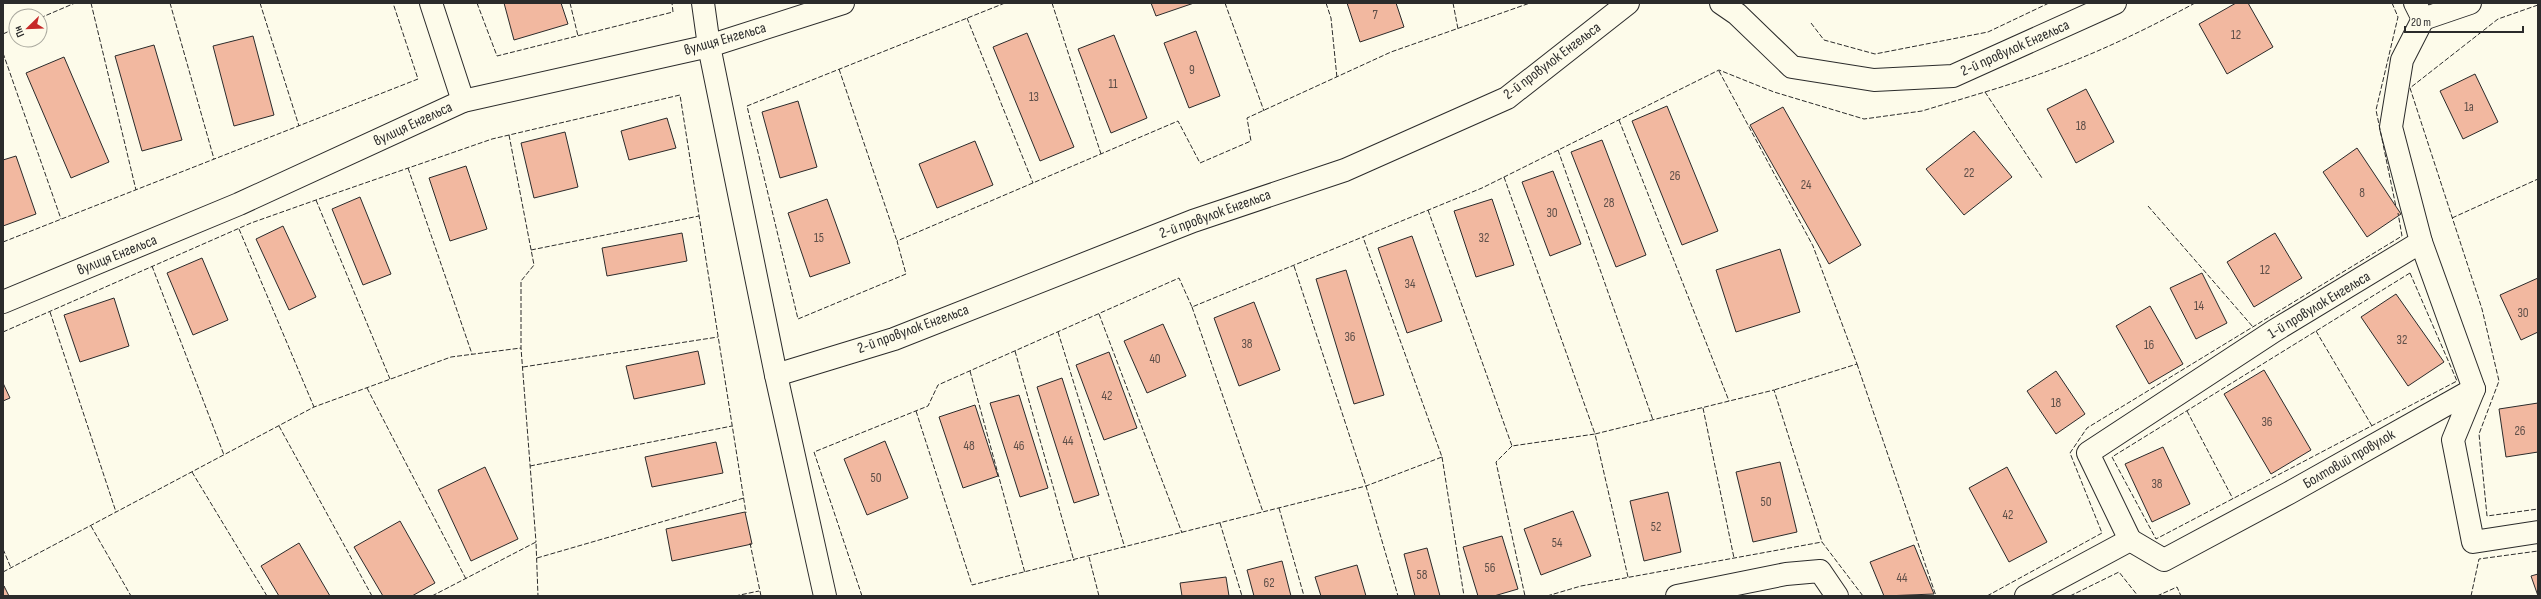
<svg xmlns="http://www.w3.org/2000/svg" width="2541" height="599" font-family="'Sofia Sans Condensed',sans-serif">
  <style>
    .building { fill: #f2b8a0; stroke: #2b2b2b }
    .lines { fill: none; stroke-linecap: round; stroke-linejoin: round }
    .minor-casing { stroke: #2b2b2b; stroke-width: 24 }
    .minor { stroke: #fdfbea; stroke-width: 22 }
    .fence { stroke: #2b2b2b; stroke-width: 1; stroke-dasharray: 5 2; stroke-linecap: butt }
    .labels { text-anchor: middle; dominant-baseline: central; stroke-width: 3; stroke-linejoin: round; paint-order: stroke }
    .number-label { font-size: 13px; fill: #5d4e48 }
    .street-label { font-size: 15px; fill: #2b2b2b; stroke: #fdfbea }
  </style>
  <rect width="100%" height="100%" fill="#fdfbea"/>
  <g class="building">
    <polygon points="504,3 561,3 568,24 514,40"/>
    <polygon points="1151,3 1194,3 1156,16"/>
    <polygon points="1347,3 1396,3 1404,27 1360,42"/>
    <polygon points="2236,3 2248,3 2273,47 2227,74 2199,24"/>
    <polygon points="1196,31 1220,96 1189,108 1164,43"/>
    <polygon points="1027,33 1074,147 1040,161 993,47"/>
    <polygon points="1114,35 1147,118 1111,133 1078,49"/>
    <polygon points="253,36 274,115 234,126 213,46"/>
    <polygon points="154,45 182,140 142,151 115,56"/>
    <polygon points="64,57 109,162 71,178 26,73"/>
    <polygon points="2475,74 2498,122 2463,139 2440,91"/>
    <polygon points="2086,89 2114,142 2076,163 2047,109"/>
    <polygon points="798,101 817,167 780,178 762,112"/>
    <polygon points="1667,106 1718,231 1682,245 1632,121"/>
    <polygon points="1783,107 1861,245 1829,264 1750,125"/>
    <polygon points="667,118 676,148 629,160 621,131"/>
    <polygon points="1974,131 2012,177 1964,215 1926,169"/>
    <polygon points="565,132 578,187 534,198 521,143"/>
    <polygon points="1602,140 1646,255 1616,267 1571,152"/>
    <polygon points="975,141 993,185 937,208 919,164"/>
    <polygon points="2357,148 2401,214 2367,237 2323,172"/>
    <polygon points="16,156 36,214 3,226 3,160"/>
    <polygon points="466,166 487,229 450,241 429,178"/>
    <polygon points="1553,171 1581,244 1550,256 1522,182"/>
    <polygon points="360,197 391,274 363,285 332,209"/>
    <polygon points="827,199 850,263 810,277 788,213"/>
    <polygon points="1492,199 1514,265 1476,277 1454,211"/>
    <polygon points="283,226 316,297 289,310 256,239"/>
    <polygon points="682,233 687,261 607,276 602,248"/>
    <polygon points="2275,233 2302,278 2254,307 2227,262"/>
    <polygon points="1412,236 1442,321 1407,333 1378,248"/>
    <polygon points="1780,249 1800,312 1736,332 1716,270"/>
    <polygon points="202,258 228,320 193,335 167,273"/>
    <polygon points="1346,270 1384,395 1354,404 1316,279"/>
    <polygon points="2202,273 2227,323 2196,339 2170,288"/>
    <polygon points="2538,278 2538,332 2521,340 2500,295"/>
    <polygon points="2396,294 2444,362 2408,386 2361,317"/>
    <polygon points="114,298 129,346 80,362 64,315"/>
    <polygon points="1254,302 1280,370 1239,386 1214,318"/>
    <polygon points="2150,306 2183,364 2149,384 2116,326"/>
    <polygon points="1163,324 1186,376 1147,393 1124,341"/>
    <polygon points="698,351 705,384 634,399 626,366"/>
    <polygon points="1109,352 1137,428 1104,440 1076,365"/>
    <polygon points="2264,370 2311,450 2271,474 2224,394"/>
    <polygon points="2056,371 2085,414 2056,434 2027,391"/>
    <polygon points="1062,378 1099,495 1074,503 1037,387"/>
    <polygon points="3,383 10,398 3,401"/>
    <polygon points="1019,395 1048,488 1020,497 990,403"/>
    <polygon points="2538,403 2538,452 2506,457 2499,409"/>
    <polygon points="975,405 998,476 963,488 939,417"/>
    <polygon points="885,441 908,498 867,515 844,459"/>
    <polygon points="716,442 723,473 652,487 645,457"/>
    <polygon points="2163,447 2190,504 2152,522 2125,464"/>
    <polygon points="1780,462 1797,532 1753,542 1736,472"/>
    <polygon points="485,467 518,539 471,561 438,490"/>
    <polygon points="2007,467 2047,542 2009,562 1969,488"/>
    <polygon points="1668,492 1681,552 1644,561 1630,501"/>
    <polygon points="1573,511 1591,556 1541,575 1524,529"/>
    <polygon points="745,512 752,544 672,561 666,529"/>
    <polygon points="400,521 435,583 412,596 383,596 354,547"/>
    <polygon points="1502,536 1518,589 1494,596 1478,596 1463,547"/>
    <polygon points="299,543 330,596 279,596 261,566"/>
    <polygon points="1914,545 1934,594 1884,596 1870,562"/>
    <polygon points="1427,548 1440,596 1415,596 1404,554"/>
    <polygon points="1282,561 1291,596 1254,596 1247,570"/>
    <polygon points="1357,565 1366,596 1321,596 1315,577"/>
    <polygon points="2538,574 2538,596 2531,576"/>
    <polygon points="1226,577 1229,596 1182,596 1180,583"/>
    <polygon points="4,586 9,596 3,596"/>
  </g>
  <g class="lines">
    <defs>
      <g id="minor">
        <polyline points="431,3 463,101"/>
        <polyline points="703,3 709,46 776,375 825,596"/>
        <polyline points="1721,3 1737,14 1792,67 1874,80 1953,76 2115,3"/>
        <polyline points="2423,19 2470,3"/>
        <polyline points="2421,242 2474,389"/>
        <polyline points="3,302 239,204 463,101 709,46 843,3"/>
        <polyline points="776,375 894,339 1193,221 1345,170 1507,98 1628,3"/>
        <polyline points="2130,540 2088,453 2274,331 2421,242 2391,127 2402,60 2423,19 2415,3"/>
        <polyline points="1677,596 1786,574 1820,571 1837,596"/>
        <polyline points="2026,596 2130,540 2164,560 2289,493 2474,389 2453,440 2473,542 2538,532"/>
      </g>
    </defs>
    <use href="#minor" class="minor-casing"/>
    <use href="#minor" class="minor"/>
    <g class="fence">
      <polyline points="91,3 136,190"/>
      <polyline points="170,3 214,159"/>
      <polyline points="260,3 299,126"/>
      <polyline points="477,3 497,56 673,12 672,3"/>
      <polyline points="570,3 578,36"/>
      <polyline points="1005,3 747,106 798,319 906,274 897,241 1178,121 1200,163 1251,141 1247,118 1391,52 1530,3"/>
      <polyline points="1052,3 1101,154"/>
      <polyline points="1225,3 1264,111"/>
      <polyline points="1326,3 1331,18 1337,78"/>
      <polyline points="1453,3 1458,29"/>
      <polyline points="2392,3 2398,17 2376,110 2396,207"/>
      <polyline points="2538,5 2498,19 2410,88 2482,309 2499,381 2479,434 2487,516 2538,509"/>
      <polyline points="40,18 75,3"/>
      <polyline points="967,18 1033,183"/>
      <polyline points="1811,23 1824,40 1875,54 1988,32 2049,3"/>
      <polyline points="3,34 16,28"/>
      <polyline points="3,53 61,219"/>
      <polyline points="839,69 897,241"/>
      <polyline points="1719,71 1813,246 1857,364 1774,390"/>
      <path d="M 1985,92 C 2062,69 2125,41 2195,3"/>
      <polyline points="1619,120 1729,401"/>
      <polyline points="509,135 534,265 521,281 521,348 536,542"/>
      <polyline points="1558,150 1653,420"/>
      <polyline points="408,168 472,354"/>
      <polyline points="316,200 390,379"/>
      <polyline points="2148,206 2253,327"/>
      <polyline points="1428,210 1512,446 1595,434 1504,177"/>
      <polyline points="2452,218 2538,179"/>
      <polyline points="239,229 314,407"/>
      <polyline points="3,242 418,79 393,3"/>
      <polyline points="531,250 699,216"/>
      <polyline points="152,266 224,455"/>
      <polyline points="1294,266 1366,486 1398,596"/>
      <polygon points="2410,273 2457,381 2156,539 2112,457"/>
      <polyline points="1192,307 1263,512"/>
      <polyline points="50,312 116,512"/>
      <polyline points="1099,314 1182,533"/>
      <polyline points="2316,331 2372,426"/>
      <polyline points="3,332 251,223 316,200 492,139 680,95 746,513"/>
      <polyline points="1058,332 1125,548"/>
      <polyline points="1015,351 1074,561"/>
      <polyline points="1857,364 1936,596"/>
      <polyline points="523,367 718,337"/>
      <polyline points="970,371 1025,573"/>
      <polyline points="367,388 466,579"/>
      <polyline points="1703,408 1734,558"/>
      <polyline points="916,411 972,585 1366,486 1442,457 1363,237"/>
      <polyline points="2187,411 2233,499"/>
      <polyline points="279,426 372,596"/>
      <polyline points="1512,446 1496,462 1525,596"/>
      <polyline points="1442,457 1464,596"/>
      <polyline points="530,466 732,426"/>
      <polyline points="192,472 267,596"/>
      <polyline points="1279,508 1304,596"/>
      <polyline points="1220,523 1242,596"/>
      <polyline points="91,526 131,596"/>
      <polyline points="750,543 761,596"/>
      <polyline points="3,549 11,568"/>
      <polyline points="1089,557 1099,596"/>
      <polyline points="537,558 744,498"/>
      <polyline points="3,572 314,407 451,357 521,348"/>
      <polyline points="1628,577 1595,434 1774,390 1822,542 1863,596"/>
      <polyline points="432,596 536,542 538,596"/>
      <polyline points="735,596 759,591"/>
      <polyline points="862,596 814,452 928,406 938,385 1179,278 1192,307 1482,188 1719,70 1774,92 1864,119 1922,111 1985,92 2042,178"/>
      <polyline points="1547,596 1581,586 1822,542"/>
      <polyline points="1806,596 1814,596"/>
      <polyline points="1987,596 2102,533 2070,453 2087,428 2402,236 2398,213"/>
      <polyline points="2070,596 2119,572 2138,596"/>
      <polyline points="2157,596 2177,587 2181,596"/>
      <polyline points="2471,596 2479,559 2538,551"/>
    </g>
  </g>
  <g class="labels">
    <g class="number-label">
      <text x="1375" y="15">7</text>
      <text x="2236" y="35">12</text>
      <text x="1192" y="70">9</text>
      <text x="1113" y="84">11</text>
      <text x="1034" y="97">13</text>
      <text x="2469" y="107">1а</text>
      <text x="2081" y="126">18</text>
      <text x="1969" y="173">22</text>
      <text x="1675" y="176">26</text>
      <text x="1806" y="185">24</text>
      <text x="2362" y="193">8</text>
      <text x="1609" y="203">28</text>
      <text x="1552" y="213">30</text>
      <text x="819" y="238">15</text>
      <text x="1484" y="238">32</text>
      <text x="2265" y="270">12</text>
      <text x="1410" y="284">34</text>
      <text x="2199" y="306">14</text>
      <text x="2523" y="313">30</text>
      <text x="1350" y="337">36</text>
      <text x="2402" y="340">32</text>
      <text x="1247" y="344">38</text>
      <text x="2149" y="345">16</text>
      <text x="1155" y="359">40</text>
      <text x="1107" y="396">42</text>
      <text x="2056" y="403">18</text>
      <text x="2267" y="422">36</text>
      <text x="2520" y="431">26</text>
      <text x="1068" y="441">44</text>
      <text x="969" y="446">48</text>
      <text x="1019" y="446">46</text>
      <text x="876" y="478">50</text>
      <text x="2157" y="484">38</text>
      <text x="1766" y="502">50</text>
      <text x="2008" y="515">42</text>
      <text x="1656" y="527">52</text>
      <text x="1557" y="543">54</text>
      <text x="1490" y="568">56</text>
      <text x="1422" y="575">58</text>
      <text x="1902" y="578">44</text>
      <text x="1269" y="583">62</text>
    </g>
    <g class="street-label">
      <text transform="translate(725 39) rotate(-16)">вулиця Енгельса</text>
      <text transform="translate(2015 48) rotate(-24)">2-й провулок Енгельса</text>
      <text transform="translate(1552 61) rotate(-37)">2-й провулок Енгельса</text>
      <text transform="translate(413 124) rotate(-25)">вулиця Енгельса</text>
      <text transform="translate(1215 214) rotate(-20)">2-й провулок Енгельса</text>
      <text transform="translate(117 255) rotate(-22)">вулиця Енгельса</text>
      <text transform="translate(2319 305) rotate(-31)">1-й провулок Енгельса</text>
      <text transform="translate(913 329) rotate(-20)">2-й провулок Енгельса</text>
      <text transform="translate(2349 459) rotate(-30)">Болтовий провулок</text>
    </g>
  </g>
  <rect width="2541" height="599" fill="none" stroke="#2b2b2b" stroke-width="8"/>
  <g transform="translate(28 28) rotate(247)"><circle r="19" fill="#fdfbea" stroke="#a9a89e"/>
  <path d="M0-3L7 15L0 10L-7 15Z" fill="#c62828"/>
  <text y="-6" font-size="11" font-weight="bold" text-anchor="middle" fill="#2b2b2b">Пн</text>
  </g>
  <path d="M2405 26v6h118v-6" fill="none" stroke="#2b2b2b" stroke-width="2"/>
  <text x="2411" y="26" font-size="12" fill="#2b2b2b" stroke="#fdfbea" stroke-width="3" paint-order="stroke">20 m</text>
</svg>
